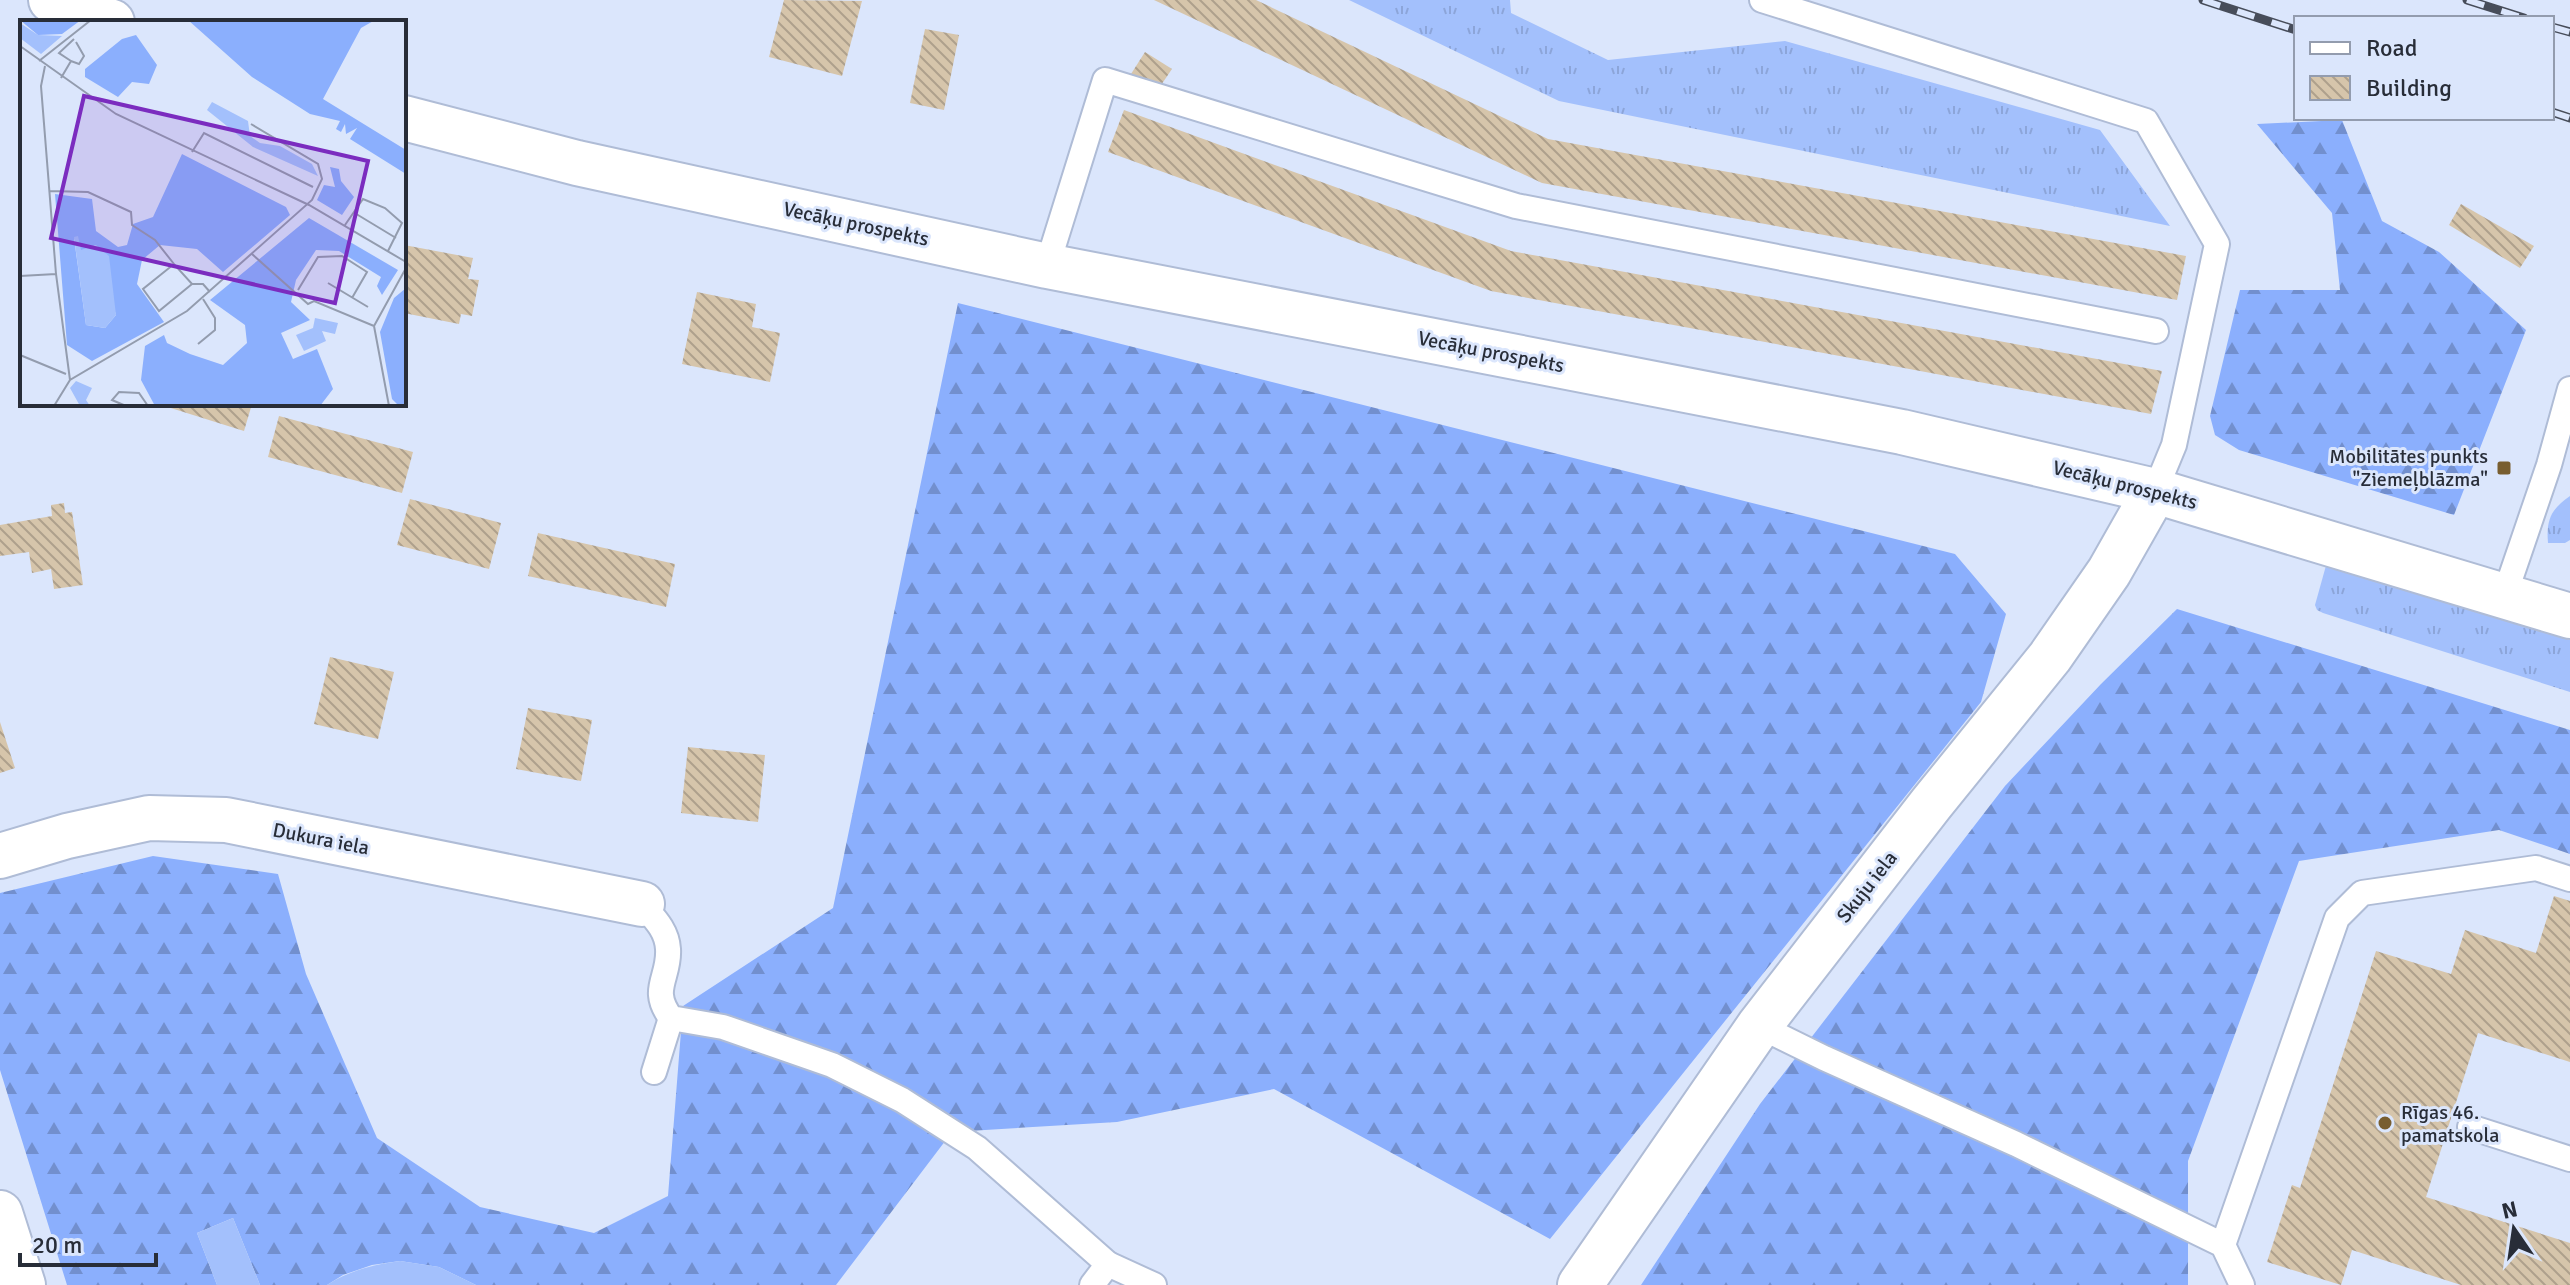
<svg xmlns="http://www.w3.org/2000/svg" width="2570" height="1285" font-family="Signika,sans-serif">
  <style>
    .grass { fill: url(#grass-tufts) }
    .forest { fill: url(#forest-firs) }
    .pitch { fill: #a3c0fc }
    .building { fill: url(#building-back-hatch) }
    .lines { fill: none; stroke-linecap: round; stroke-linejoin: round }
    .lane-casing { stroke: #afbcd6; stroke-width: 28 }
    .street-casing { stroke: #afbcd6; stroke-width: 48 }
    .secondary-casing { stroke: #afbcd6; stroke-width: 48 }
    .lane { stroke: #fff; stroke-width: 24 }
    .street { stroke: #fff; stroke-width: 44 }
    .secondary { stroke: #fff; stroke-width: 44 }
    .rail-casing { stroke: #474d5a; stroke-width: 9 }
    .rail { stroke: #dbe6fc; stroke-width: 6; stroke-dasharray: 18; stroke-linecap: butt }
    .poi-dot { fill: #785e30; stroke: #dbe6fc; stroke-width: 3 }
    .labels { text-anchor: middle; dominant-baseline: central; stroke-width: 6; stroke-linejoin: round; paint-order: stroke }
    .street-label { font-size: 20px; fill: #282d38; stroke: #dbe6fc }
    .poi-label { font-size: 20px; fill: #282d38; stroke: #dbe6fc; text-anchor: end }
    .inset-road { fill: none; stroke: #939cae; stroke-width: 2 }
    .view { fill: #7b2cbf; fill-opacity: 0.15; stroke: #7b2cbf; stroke-width: 4 }
    .inset-edge { fill: none; stroke: #282d38; stroke-width: 4 }
  </style>
  <defs>
    <pattern id="grass-tufts" width="24" height="20" patternUnits="userSpaceOnUse" patternTransform="scale(2)"><rect width="24" height="20" fill="#a3c0fc"/><path d="M3 7l-1-3M5 7V3M7 7l1-3M15 17l-1-3M17 17v-4M19 17l1-3" fill="none" stroke="#8ca5d9"/></pattern>
    <pattern id="forest-firs" width="22" height="20" patternUnits="userSpaceOnUse" patternTransform="scale(2)"><rect width="22" height="20" fill="#8baffd"/><path d="M5 1l3.5 6h-7zM16 11l3.5 6h-7z" fill="#728fce"/></pattern>
    <pattern id="building-back-hatch" width="6" height="6" patternUnits="userSpaceOnUse" patternTransform="scale(2)"><rect width="6" height="6" fill="#d6c5ab"/><path d="M-1 5l2 2M0 0l6 6M5-1l2 2" fill="none" stroke="#aea08c"/></pattern>
  </defs>
  <rect width="100%" height="100%" fill="#dbe6fc"/>
  <g class="grass">
    <polygon points="1349,0 1510,0 1511,13 1608,60 1785,41 2100,130 2170,226 1559,101"/>
    <path d="M 2570,496 L 2570,540 L 2565,543 L 2548,543 C 2546,520 2551,509 2570,496 Z"/>
    <polygon points="2327,562 2570,640 2570,692 2323,613 2317,610 2315,605"/>
  </g>
  <g class="forest">
    <polygon points="2342,120 2382,221 2439,252 2526,330 2454,515 2239,450 2215,435 2210,416 2240,290 2340,290 2332,213 2257,124"/>
    <polygon points="958,303 1955,554 2006,614 1981,702 1550,1239 1274,1089 1117,1122 952,1132 836,1285 476,1285 439,1267 400,1261 372,1265 343,1275 327,1285 260,1285 233,1218 197,1233 217,1285 67,1285 0,1070 0,893 153,856 278,874 306,974 377,1138 480,1207 594,1233 668,1196 683,1006 833,908"/>
    <polygon points="2177,609 2570,730 2570,854 2499,830 2299,861 2188,1161 2188,1285 1641,1285 1760,1104 2005,786 2101,684"/>
  </g>
  <g class="pitch">
    <polygon points="233,1218 260,1285 217,1285 197,1233"/>
    <path d="M 400,1261 L 439,1267 L 476,1285 L 327,1285 C 350,1270 373,1265 400,1261 Z"/>
  </g>
  <g class="building">
    <polygon points="784,0 862,1 842,76 769,57"/>
    <polygon points="1154,0 1256,0 1548,139 2186,256 2177,300 1542,183"/>
    <polygon points="925,29 959,35 944,110 910,103"/>
    <polygon points="1145,52 1172,69 1157,91 1131,74"/>
    <polygon points="1124,110 1511,251 2162,371 2151,414 1491,291 1108,152"/>
    <polygon points="2461,204 2534,246 2520,268 2449,225"/>
    <polygon points="404,245 473,258 468,279 479,280 472,316 461,314 459,324 404,313"/>
    <polygon points="697,292 756,304 752,327 780,333 770,382 682,364"/>
    <polygon points="158,404 252,404 244,431"/>
    <polygon points="279,416 413,452 402,493 268,457"/>
    <polygon points="410,499 501,523 489,569 397,545"/>
    <polygon points="64,503 65,513 72,512 83,585 54,589 51,569 32,573 29,552 0,556 0,525 52,516 51,505"/>
    <polygon points="538,533 675,564 666,607 528,576"/>
    <polygon points="330,657 394,672 378,739 314,724"/>
    <polygon points="528,708 592,720 581,781 516,769"/>
    <polygon points="0,722 15,768 0,773"/>
    <polygon points="688,747 765,755 758,822 681,813"/>
    <polygon points="2554,896 2570,901 2570,1062 2478,1033 2426,1197 2570,1243 2570,1285 2461,1285 2352,1250 2341,1285 2267,1262 2292,1185 2300,1188 2376,951 2451,974 2465,930 2536,953"/>
  </g>
  <g class="lines">
    <defs>
      <g id="lane">
        <polyline points="1762,0 2146,121 2217,244 2174,445 2155,491"/>
        <polyline points="1047,266 1105,80 1516,206 2156,331"/>
        <polyline points="2505,594 2549,465 2570,389"/>
        <path d="M 642,904 C 654,918 667,930 668,949 C 670,978 649,989 671,1018 L 723,1027 L 832,1065 L 902,1100 L 977,1148 L 1108,1264"/>
        <polyline points="1759,1026 1824,1058 2016,1144 2223,1245 2242,1285"/>
        <polyline points="654,1072 671,1018"/>
        <polyline points="2470,1127 2570,1159"/>
        <polyline points="2223,1245 2337,918 2362,893 2536,868 2570,879"/>
        <polyline points="1092,1285 1108,1264 1154,1285"/>
      </g>
      <g id="street">
        <polyline points="0,856 67,836 149,818 226,820 642,904"/>
        <polyline points="0,1213 23,1285"/>
        <polyline points="1580,1285 1759,1026 1931,804 2050,657 2109,572 2155,491"/>
      </g>
      <g id="secondary">
        <polyline points="51,0 112,22"/>
        <polyline points="404,118 577,163 1047,266 1902,432 2155,491 2570,616"/>
      </g>
    </defs>
    <use href="#lane" class="lane-casing"/>
    <use href="#street" class="street-casing"/>
    <use href="#secondary" class="secondary-casing"/>
    <use href="#lane" class="lane"/>
    <use href="#street" class="street"/>
    <use href="#secondary" class="secondary"/>
    <defs>
      <g id="rail">
        <polyline points="2203,0 2296,30"/>
        <polyline points="2467,0 2524,18"/>
        <polyline points="2552,27 2570,32"/>
        <polyline points="2552,112 2570,118"/>
      </g>
    </defs>
    <use href="#rail" class="rail-casing"/>
    <use href="#rail" class="rail"/>
  </g>
  <g class="poi-dot">
    <rect x="2496" y="460" width="16" height="16" rx="4"/>
    <circle cx="2385" cy="1123" r="8"/>
  </g>
  <g class="labels">
    <g class="street-label">
      <text transform="translate(856 224) rotate(12)">Vecāķu prospekts</text>
      <text transform="translate(1491 352) rotate(11)">Vecāķu prospekts</text>
      <text transform="translate(2125 485) rotate(14)">Vecāķu prospekts</text>
      <text transform="translate(321 839) rotate(11)">Dukura iela</text>
      <text transform="translate(1867 887) rotate(-52)">Skuju iela</text>
    </g>
    <g class="poi-label">
      <text x="2488" y="456">Mobilitātes punkts<tspan x="2488" dy="23">"Ziemeļblāzma"</tspan></text>
      <text x="2401" y="1112" text-anchor="start">Rīgas 46.<tspan x="2401" dy="23">pamatskola</tspan></text>
    </g>
  </g>
  <g transform="translate(20 20)">
    <rect width="386" height="386" fill="#dbe6fc"/>
    <path d="M 0,3 L 18,15 L 42,16 L 21,34 L 0,18 ZM 192,82 L 228,101 L 230,116 L 240,123 L 260,126 L 292,144 L 298,156 L 233,127 L 187,90 ZM 56,361 L 72,368 L 66,380 L 70,386 L 60,386 L 50,368 Z" fill="#a3c0fc"/>
    <path d="M 0,0 L 61,0 L 42,14 L 18,15 ZM 168,0 L 355,0 L 341,8 L 303,79 L 386,130 L 386,154 L 330,119 L 337,108 L 326,114 L 325,104 L 321,112 L 316,109 L 320,101 L 290,94 L 232,57 ZM 116,15 L 137,45 L 129,64 L 112,62 L 98,77 L 65,57 L 65,49 L 102,19 ZM 162,134 L 266,187 L 270,195 L 203,252 L 177,229 L 140,225 L 122,240 L 117,264 L 144,302 L 72,341 L 47,325 L 35,174 L 72,179 L 76,211 L 98,227 L 107,225 L 113,204 L 133,197 ZM 54,218 L 61,231 L 76,225 L 96,295 L 85,308 L 66,305 ZM 310,147 L 319,149 L 321,161 L 334,177 L 322,195 L 297,180 L 304,165 L 315,167 ZM 289,198 L 378,250 L 362,275 L 357,266 L 361,257 L 319,231 L 296,230 L 276,260 L 271,282 L 290,300 L 261,313 L 273,339 L 297,329 L 313,369 L 300,386 L 135,386 L 121,360 L 125,326 L 144,315 L 147,323 L 170,334 L 203,345 L 227,323 L 225,305 L 190,280 ZM 386,268 L 386,386 L 379,386 L 372,379 L 360,312 L 374,278 Z" fill="#8baffd" fill-rule="evenodd"/>
    <path d="M 58,216 L 61,230 L 76,225 L 89,236 L 96,295 L 85,308 L 66,305 L 54,217 ZM 295,298 L 318,303 L 315,314 L 302,311 L 306,321 L 284,331 L 276,315 L 293,308 Z" fill="#a3c0fc"/>
    <path class="inset-road" d="M 0,26 L 96,94 L 289,185 L 386,242M 19,41 L 71,0M 51,41 L 39,33 L 54,19M 25,46 L 21,66 L 36,254 L 50,360M 41,58 L 51,41 L 59,44 L 64,36 L 56,22M 172,132 L 184,113 L 293,167M 30,171 L 68,172 L 111,192 L 112,205 L 135,220 L 154,244M 333,192 L 376,218M 325,205 L 343,179 L 365,188 L 382,203 L 368,231M 232,234 L 288,284 L 294,281 L 354,306M 0,256 L 36,254M 308,263 L 348,287M 172,264 L 139,291 L 123,269 L 154,244 L 172,264 L 183,264 L 190,272M 278,270 L 298,237 L 322,236 L 347,252 L 332,278M 354,306 L 369,386M 354,306 L 386,248M 178,324 L 195,310 L 195,298 L 183,279M 0,335 L 46,354M 34,386 L 50,360 L 167,291 L 292,180 L 302,159 L 298,144 L 231,104M 106,386 L 92,380 L 99,372 L 119,373 L 128,386"/>
    <path class="view" d="M 64,76 L 348,141 L 315,283 L 31,218 Z"/>
    <rect width="386" height="386" class="inset-edge"/>
  </g>
  <rect x="2294" y="16" width="260" height="104" fill="#dbe6fc" stroke="#939cae" stroke-width="2"/>
  <rect x="2310" y="42" width="40" height="12" fill="#ffffff" stroke="#939cae" stroke-width="2"/>
  <text x="2366" y="56" font-size="24" fill="#282d38">Road</text>
  <rect x="2310" y="76" width="40" height="24" fill="url(#building-back-hatch)" stroke="#939cae" stroke-width="2"/>
  <text x="2366" y="96" font-size="24" fill="#282d38">Building</text>
  <g transform="translate(2514 1229) rotate(347)" stroke="#dbe6fc" stroke-width="6" paint-order="stroke">
  <path d="M0-6L14 30L0 20L-14 30Z" fill="#282d38"/>
  <text y="-12" font-size="22" font-weight="bold" text-anchor="middle" fill="#282d38">N</text>
  </g>
  <path d="M20 1253v12h136v-12" fill="none" stroke="#282d38" stroke-width="4"/>
  <text x="32" y="1253" font-size="24" fill="#282d38" stroke="#dbe6fc" stroke-width="6" paint-order="stroke">20 m</text>
</svg>
